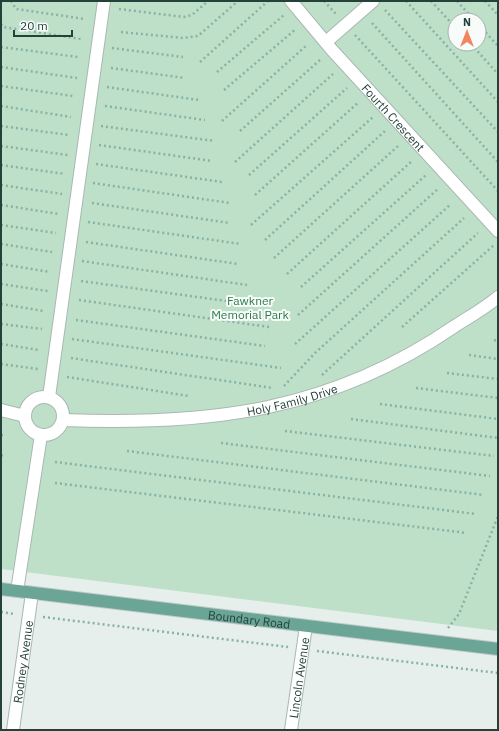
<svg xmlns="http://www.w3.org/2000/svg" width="499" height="731" font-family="'IBM Plex Sans',sans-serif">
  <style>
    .green { fill: #bfe0c8; fill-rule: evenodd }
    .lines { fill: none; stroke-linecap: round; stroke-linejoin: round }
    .minor-casing { stroke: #a8b8b2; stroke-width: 14 }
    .major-casing { stroke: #c2cac8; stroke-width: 14 }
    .path { stroke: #86b3a5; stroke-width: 2.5; stroke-dasharray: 2 3; stroke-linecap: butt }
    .minor { stroke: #fff; stroke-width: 12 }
    .major { stroke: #6aa596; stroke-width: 12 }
    .labels { text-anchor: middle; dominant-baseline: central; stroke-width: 4; stroke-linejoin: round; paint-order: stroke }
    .street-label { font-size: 12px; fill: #24423a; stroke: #f7fbf9 }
    .park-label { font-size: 12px; fill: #2d7a4b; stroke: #f7fbf9 }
  </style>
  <rect width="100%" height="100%" fill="#e6efeb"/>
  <path class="green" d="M 1,1 L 498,1 L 498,631 L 1,569 ZM 455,20 L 479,20 L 479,44 L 455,44 Z"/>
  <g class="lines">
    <defs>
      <g id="minor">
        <path id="s1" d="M 291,1 L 332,50 L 498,231"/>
        <polyline points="326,42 373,1"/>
        <circle cx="44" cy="416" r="19"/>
        <polyline points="49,397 104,1"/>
        <polyline points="1,410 25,416"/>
        <path id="s2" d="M 63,420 C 210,426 331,411 455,326 C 469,317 485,308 498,297"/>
        <polyline points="17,591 41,435"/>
        <path id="s3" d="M 13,730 L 32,593"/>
        <path id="s4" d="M 291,730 L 306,626"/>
      </g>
      <g id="major">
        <path id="s5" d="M 1,589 L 498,649"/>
      </g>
    </defs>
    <use href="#minor" class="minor-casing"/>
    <use href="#major" class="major-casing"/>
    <g class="path">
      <polyline points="11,1 16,9 85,19"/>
      <polyline points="324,1 336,14"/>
      <polyline points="406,1 498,102"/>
      <polyline points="431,1 455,27"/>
      <polyline points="457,1 474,20"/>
      <polyline points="485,1 498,15"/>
      <polyline points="119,9 184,17 192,15 208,1"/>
      <polyline points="385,10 498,132"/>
      <polyline points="372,23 498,162"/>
      <polyline points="1,24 3,27 81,39"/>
      <polyline points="479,25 498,46"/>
      <polyline points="121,32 183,38 198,36 238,1"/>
      <polyline points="355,35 498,191"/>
      <polyline points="471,44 498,74"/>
      <polyline points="1,47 78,57"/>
      <polyline points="112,48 183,57"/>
      <polyline points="200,62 268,1"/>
      <polyline points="1,67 77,78"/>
      <polyline points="111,68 185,78"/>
      <polyline points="217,72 284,15"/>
      <polyline points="1,86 73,96"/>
      <polyline points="107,87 199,100"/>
      <polyline points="224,90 296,29"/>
      <polyline points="1,106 71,117"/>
      <polyline points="105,106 205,120"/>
      <polyline points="222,121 307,45"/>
      <polyline points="1,126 69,135"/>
      <polyline points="101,126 215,141"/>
      <polyline points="240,131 320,60"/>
      <polyline points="99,145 212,161"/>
      <polyline points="1,146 68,155"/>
      <polyline points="235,162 333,74"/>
      <polyline points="96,164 222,182"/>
      <polyline points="1,165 65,174"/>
      <polyline points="249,175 347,88"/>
      <polyline points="93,183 230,203"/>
      <polyline points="1,185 62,194"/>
      <polyline points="255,195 359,102"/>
      <polyline points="92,203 230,223"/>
      <polyline points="1,205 59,214"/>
      <polyline points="88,222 241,244"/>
      <polyline points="1,225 56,233"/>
      <polyline points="251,225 373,117"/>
      <polyline points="265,240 385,131"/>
      <polyline points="86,242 238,264"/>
      <polyline points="1,244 52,252"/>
      <polyline points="274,258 398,146"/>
      <polyline points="82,261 247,285"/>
      <polyline points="1,264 50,272"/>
      <polyline points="287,274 413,160"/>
      <polyline points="81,281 263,306"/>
      <polyline points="1,284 48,291"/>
      <polyline points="301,287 426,175"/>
      <polyline points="79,300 269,327"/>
      <polyline points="1,304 44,311"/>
      <polyline points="298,315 439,188"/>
      <polyline points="76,320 265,346"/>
      <polyline points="1,324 42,329"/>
      <polyline points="402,327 494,245"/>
      <polyline points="72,339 281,368"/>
      <polyline points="494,340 498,341"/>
      <polyline points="1,344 39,350"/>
      <polyline points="295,344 451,204"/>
      <polyline points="469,355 498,359"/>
      <polyline points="71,358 273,388"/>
      <polyline points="1,364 38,369"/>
      <polyline points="447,373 498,379"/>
      <polyline points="322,375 478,233"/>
      <polyline points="67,377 189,396"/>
      <polyline points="284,386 315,353 464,218"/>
      <polyline points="416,388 498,398"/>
      <polyline points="380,404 498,419"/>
      <polyline points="351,419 498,438"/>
      <polyline points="285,431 494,456"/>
      <polyline points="1,435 5,435"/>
      <polyline points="221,443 490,476"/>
      <polyline points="127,451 484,495"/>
      <polyline points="1,455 3,456"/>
      <polyline points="55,462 476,514"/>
      <polyline points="55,483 467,533"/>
      <polyline points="1,612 14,614"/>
      <polyline points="43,617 288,647"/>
      <polyline points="448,628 459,614 498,516"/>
      <polyline points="317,651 498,673"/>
    </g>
    <use href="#minor" class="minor"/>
    <use href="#major" class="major"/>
  </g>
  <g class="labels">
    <g class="street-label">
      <text stroke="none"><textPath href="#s1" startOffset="155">Fourth Crescent</textPath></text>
      <text stroke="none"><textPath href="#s2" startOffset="231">Holy Family Drive</textPath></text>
      <text stroke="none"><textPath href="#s5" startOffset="250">Boundary Road</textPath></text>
      <text stroke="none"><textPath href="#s3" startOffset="69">Rodney Avenue</textPath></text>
      <text stroke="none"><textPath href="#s4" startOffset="53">Lincoln Avenue</textPath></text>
    </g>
    <g class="park-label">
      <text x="250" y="300">Fawkner<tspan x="250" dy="14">Memorial Park</tspan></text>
    </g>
  </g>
  <rect width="499" height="731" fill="none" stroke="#24423a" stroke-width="4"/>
  <g transform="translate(467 32)"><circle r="19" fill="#f7fbf9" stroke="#a3b1ad"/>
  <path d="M0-3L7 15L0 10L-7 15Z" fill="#f4845f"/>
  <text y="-6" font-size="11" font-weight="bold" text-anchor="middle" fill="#24423a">N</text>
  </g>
  <path d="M14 30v6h58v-6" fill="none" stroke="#24423a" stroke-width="2"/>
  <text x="20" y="30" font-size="12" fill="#24423a" stroke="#f7fbf9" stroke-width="3" paint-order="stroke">20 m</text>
</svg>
